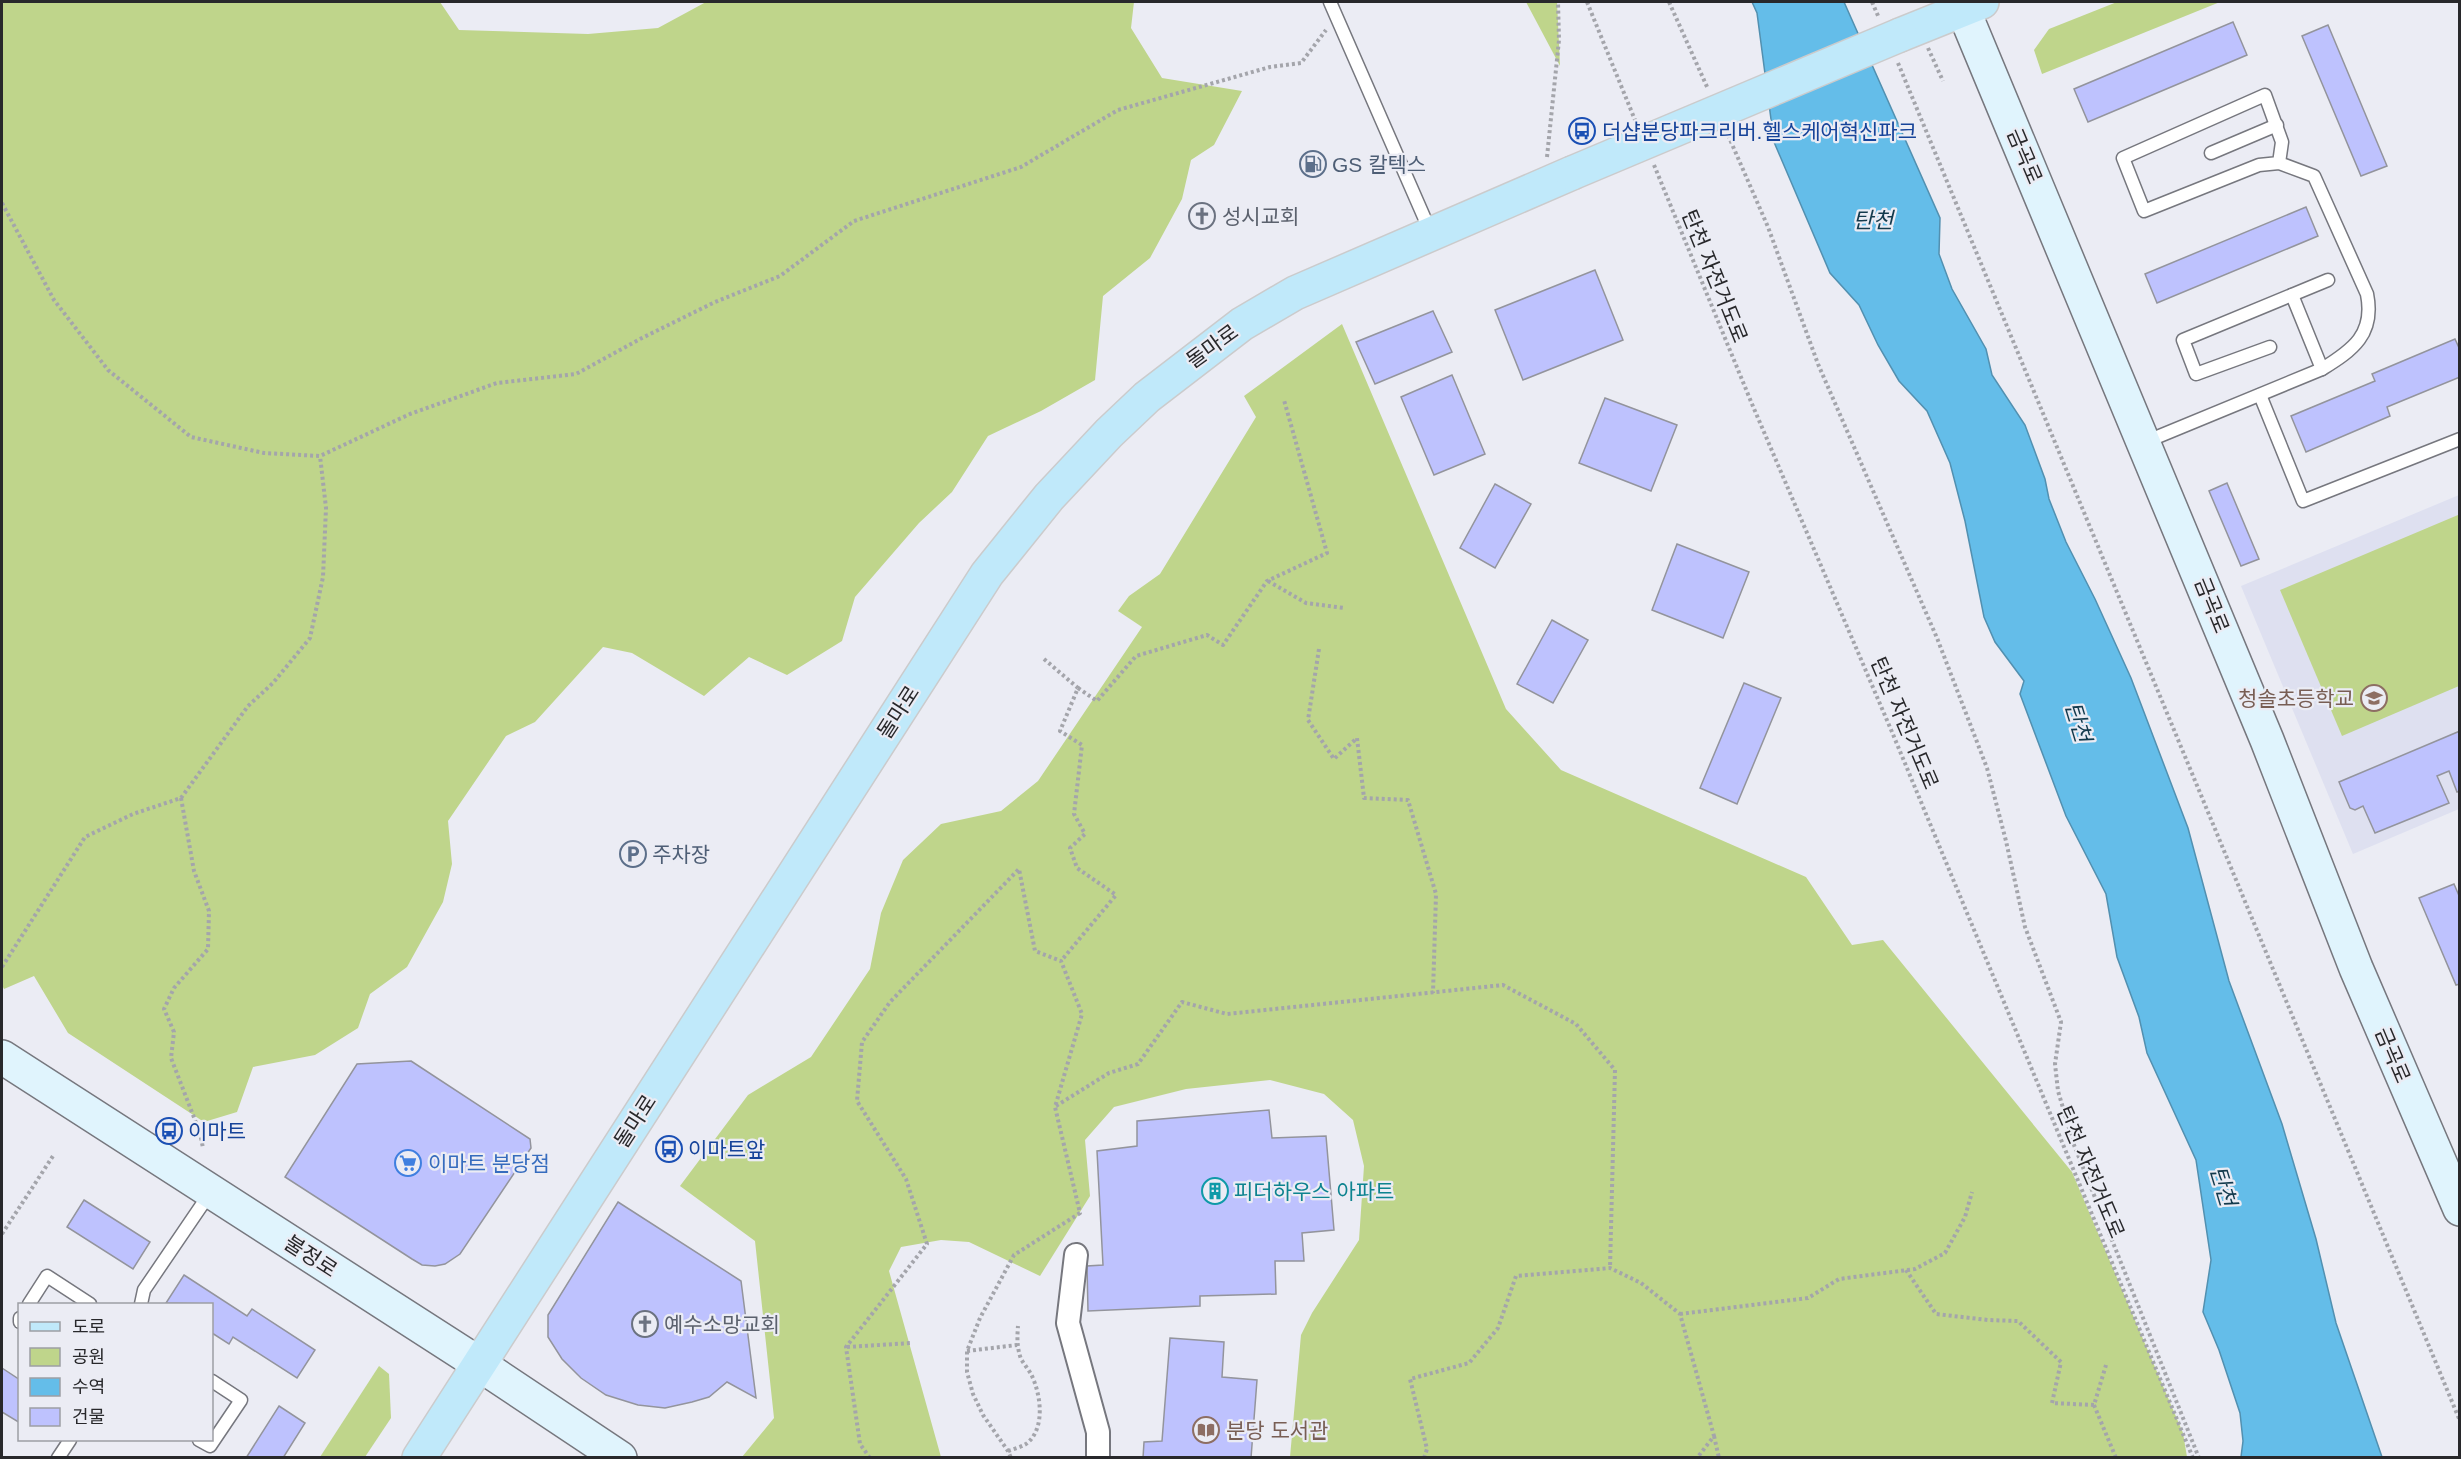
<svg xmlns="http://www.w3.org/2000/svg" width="2461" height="1459" font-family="Helvetica,'Noto Sans KR',sans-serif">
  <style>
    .built { fill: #dee0f0 }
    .green { fill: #bfd58b }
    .water { fill: #64bde9; stroke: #5290b0; stroke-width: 1.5 }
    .building { fill: #bec2fe; stroke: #93949c; stroke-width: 1.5 }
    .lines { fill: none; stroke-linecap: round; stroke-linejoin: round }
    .service-casing { stroke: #76777e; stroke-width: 15 }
    .minor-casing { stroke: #76777e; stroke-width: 26 }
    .secondary-casing { stroke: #76777e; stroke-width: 36 }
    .primary-casing { stroke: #cbcbcc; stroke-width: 36 }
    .path { stroke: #a4a5ab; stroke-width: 4; stroke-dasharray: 3 3; stroke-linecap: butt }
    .service { stroke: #fff; stroke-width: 12 }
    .minor { stroke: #fff; stroke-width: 22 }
    .secondary { stroke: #e0f4fd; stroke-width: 33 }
    .primary { stroke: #c0e9fa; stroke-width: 33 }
    .primary-bridge-casing { stroke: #cbcbcc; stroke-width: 36; stroke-linecap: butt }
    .primary-bridge { stroke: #c0e9fa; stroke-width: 33 }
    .labels { text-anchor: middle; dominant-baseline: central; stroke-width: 4.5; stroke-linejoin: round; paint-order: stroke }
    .transit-label { font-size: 21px; fill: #164399; stroke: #ebecf4; text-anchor: start }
    .street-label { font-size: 21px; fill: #28282b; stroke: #ebecf4 }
    .service-label { font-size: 21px; fill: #4e5e75; stroke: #ebecf4; text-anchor: start }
    .worship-label { font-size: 21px; fill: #5b616d; stroke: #ebecf4; text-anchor: start }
    .education-label { font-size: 21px; fill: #785e54; stroke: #ebecf4; text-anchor: end }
    .shop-label { font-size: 21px; fill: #366cbe; stroke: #ebecf4; text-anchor: start }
    .culture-label { font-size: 21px; fill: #0d838f; stroke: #ebecf4; text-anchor: start }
    .water-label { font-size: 22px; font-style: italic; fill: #133a4d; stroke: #ebecf4 }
  </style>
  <rect width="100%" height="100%" fill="#ebecf4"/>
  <polygon class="built" points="2459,495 2459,809 2353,854 2241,586"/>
  <g class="green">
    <polygon points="2,2 440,2 459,30 588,34 658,28 706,2 1134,2 1131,28 1162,78 1242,91 1214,145 1191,160 1182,199 1150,258 1103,296 1095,380 1041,411 988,436 952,492 919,523 855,597 842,641 787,675 749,657 704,696 632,653 603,647 535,722 506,736 448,821 452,864 443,902 407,967 370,994 358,1028 315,1055 253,1067 237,1112 204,1122 68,1033 34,976 4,989 2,985"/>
    <polygon points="1526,2 1557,2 1560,66"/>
    <polygon points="2117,2 2220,2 2042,74 2034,50 2049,29"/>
    <polygon points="1342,324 1506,709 1561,770 1806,877 1852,945 1883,940 2072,1172 2183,1433 2187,1457 1290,1457 1301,1335 1312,1313 1359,1240 1364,1166 1353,1120 1324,1094 1270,1080 1186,1089 1114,1107 1085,1140 1090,1196 1040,1276 969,1242 941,1240 901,1247 889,1271 941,1457 742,1457 774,1418 755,1241 680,1186 748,1095 811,1057 870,969 881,913 903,860 941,824 1001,811 1038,781 1142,627 1118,611 1129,596 1160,574 1256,417 1244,396"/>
    <polygon points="2458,515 2459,686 2342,736 2280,590"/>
    <polygon points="379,1366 389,1374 391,1418 365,1457 320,1457"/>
  </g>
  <polygon class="water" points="1752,2 1844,2 1940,218 1939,254 1952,289 1986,349 1992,375 2025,425 2045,479 2049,499 2066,542 2095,599 2131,678 2188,828 2229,981 2282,1124 2316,1239 2336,1323 2382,1457 2241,1457 2243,1441 2240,1413 2219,1350 2203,1312 2211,1260 2196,1160 2147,1053 2139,1017 2117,957 2106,894 2066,816 2020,694 2024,681 1995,642 1984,617 1965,521 1950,463 1927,411 1899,381 1878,345 1859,305 1830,273 1774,142 1757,13"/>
  <g class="building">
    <polygon points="2233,22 2247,55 2088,122 2074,89"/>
    <polygon points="2328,25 2387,166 2361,176 2302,36"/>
    <polygon points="2306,207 2318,236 2157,303 2145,274"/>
    <polygon points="1595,270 1623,340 1523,380 1495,310"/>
    <polygon points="1433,311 1452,352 1375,384 1356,342"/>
    <polygon points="2455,339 2460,350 2460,377 2387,407 2390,416 2306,452 2291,416 2375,381 2372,374"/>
    <polygon points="1452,375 1485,454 1434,475 1401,397"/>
    <polygon points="1605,398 1677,425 1651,491 1579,463"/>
    <polygon points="2227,483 2259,559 2241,566 2209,491"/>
    <polygon points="1495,484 1531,504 1495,568 1460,548"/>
    <polygon points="1677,544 1749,572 1723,638 1652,610"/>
    <polygon points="1552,620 1588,640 1553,703 1517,684"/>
    <polygon points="1744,683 1781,698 1737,804 1700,788"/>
    <polygon points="2460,731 2460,791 2457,792 2449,771 2437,776 2449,803 2375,833 2363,806 2355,810 2350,808 2339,782"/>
    <polygon points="2454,884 2460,898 2460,984 2456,985 2419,898"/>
    <polygon points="411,1061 530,1139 531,1148 460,1254 445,1264 435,1266 422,1265 412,1259 285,1177 357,1064"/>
    <polygon points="1269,1110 1272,1138 1326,1136 1334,1230 1302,1233 1304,1261 1275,1261 1276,1294 1200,1296 1200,1306 1088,1311 1087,1266 1103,1265 1097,1151 1137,1146 1137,1121"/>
    <polygon points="84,1200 150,1242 133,1269 67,1227"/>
    <polygon points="618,1202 741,1281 756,1398 727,1382 709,1397 692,1402 665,1408 638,1405 606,1395 581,1378 562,1359 548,1337 548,1315"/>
    <polygon points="184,1275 247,1316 252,1309 315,1350 297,1378 233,1337 229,1344 212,1333 212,1304 166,1303"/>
    <polygon points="1170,1338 1224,1342 1222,1377 1257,1380 1251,1458 1143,1458 1144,1442 1162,1441"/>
    <polygon points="2,1368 20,1380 20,1423 2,1412"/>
    <polygon points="279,1406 305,1423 283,1458 246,1458"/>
  </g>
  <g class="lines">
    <defs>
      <g id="service">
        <polyline points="1330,2 1431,233"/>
        <polyline points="2211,153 2277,125"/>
        <polyline points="2292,295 2322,369"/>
        <polyline points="2270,347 2196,374 2183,340 2328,280"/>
        <polyline points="2260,395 2303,501 2460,439"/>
        <path d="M 2145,442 L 2322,369 C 2353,350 2375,334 2367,294 L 2314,176 L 2279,163 L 2259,165 L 2144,211 L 2123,158 L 2265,95 L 2282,142 L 2279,163"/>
        <polyline points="29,1304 47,1276 90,1304"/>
        <polyline points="141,1304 144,1290 210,1193"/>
        <polyline points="20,1318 20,1322"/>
        <polyline points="199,1440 210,1446 241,1400 212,1381"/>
        <polyline points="58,1458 70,1440"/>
      </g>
      <polyline id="minor" points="1076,1255 1068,1323 1098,1432 1098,1458"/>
      <g id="secondary">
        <polyline points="1960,2 2267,740 2356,968 2460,1209"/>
        <polyline points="2,1057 473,1360 620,1458"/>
      </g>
      <g id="primary">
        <polyline points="1900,35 1982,2"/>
        <polyline points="419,1458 987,574 1049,497 1109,433 1147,397 1242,324 1295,293 1572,173"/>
      </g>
    </defs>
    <use href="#service" class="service-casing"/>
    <use href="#minor" class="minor-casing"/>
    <use href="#secondary" class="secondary-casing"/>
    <use href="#primary" class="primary-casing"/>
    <g class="path">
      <polyline points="1587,2 1635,120"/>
      <polyline points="1669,2 1708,89"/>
      <polyline points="1872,2 1879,18"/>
      <polyline points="1928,48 1943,81"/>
      <polyline points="1898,63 2460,1421"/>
      <polyline points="1728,135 1768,227 1818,364 1937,638 1987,768 2006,841 2025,927 2061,1022 2055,1064 2058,1091 2074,1145 2199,1458"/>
      <polyline points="1547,157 1559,40 1558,2"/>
      <polyline points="1654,165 1752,404 1892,732 2193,1458"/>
      <polyline points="2,203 54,300 108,370 191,437 264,453 320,456 410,414 497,383 576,374 642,338 715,302 780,276 854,221 1021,167 1118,110 1270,67 1301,63 1326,30"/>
      <polyline points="1268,581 1306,603 1344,608"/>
      <polyline points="1319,649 1308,720 1334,759 1357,738 1364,798 1408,800 1436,894 1433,993"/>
      <polyline points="1044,659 1078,688 1060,731 1082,745 1074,814 1085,834 1070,848 1077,868 1116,895 1061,961"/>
      <polyline points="1078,688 1097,701 1136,656 1207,635 1223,645 1267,581 1327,553 1284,400"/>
      <polyline points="181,798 194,871 209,911 208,949 174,988 164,1009 174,1032 171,1058 200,1133 203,1148"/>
      <polyline points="2,967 85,837 133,814 181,798 248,706 273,683 310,638 323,577 326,508 320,456"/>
      <polyline points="1056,1106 1109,1073 1138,1064 1182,1002 1227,1014 1503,985 1576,1024 1615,1070 1610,1268"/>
      <polyline points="2,1234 53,1156"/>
      <polyline points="1906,1270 1936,1314 1988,1320 2018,1321 2061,1362 2052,1403 2094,1405 2106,1365"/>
      <polyline points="1680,1314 1808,1298 1839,1279 1915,1269 1945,1253 1965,1217 1972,1192"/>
      <polyline points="847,1347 911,1343"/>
      <polyline points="967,1351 1017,1345"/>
      <polyline points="2094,1405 2116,1458"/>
      <polyline points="1714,1436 1719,1458"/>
      <path d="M 1008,1451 C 1014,1449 1021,1447 1026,1444 C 1046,1429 1041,1394 1031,1374 C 1028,1369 1024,1364 1021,1359 C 1017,1348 1017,1338 1018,1326"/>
      <polyline points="870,1458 860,1444 846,1347 927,1244 906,1179 857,1101 862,1042 890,1002 1019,869 1035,951 1061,961 1082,1014 1055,1107 1080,1213 1014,1255 980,1318 967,1351 967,1372 973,1394 983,1415 1008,1451 1011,1458"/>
      <polyline points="1424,1458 1427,1449 1410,1379 1469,1363 1498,1328 1516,1276 1610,1268 1641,1283 1680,1314 1714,1436 1697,1458"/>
    </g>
    <use href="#service" class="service"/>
    <use href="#minor" class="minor"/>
    <use href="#secondary" class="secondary"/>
    <use href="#primary" class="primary"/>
    <defs>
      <polyline id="primary-bridge" points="1572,173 1900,35"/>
    </defs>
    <use href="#primary-bridge" class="primary-bridge-casing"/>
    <use href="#primary-bridge" class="primary-bridge"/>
  </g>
  <defs>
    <symbol id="bus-ring" viewBox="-11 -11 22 22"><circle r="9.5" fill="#ebecf4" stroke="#1a4fb4" stroke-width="1.5"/><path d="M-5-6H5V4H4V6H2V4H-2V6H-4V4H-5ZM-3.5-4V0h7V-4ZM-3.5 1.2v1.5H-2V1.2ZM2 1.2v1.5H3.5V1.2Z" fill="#1a4fb4"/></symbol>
    <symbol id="fuel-ring" viewBox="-11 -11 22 22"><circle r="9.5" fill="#ebecf4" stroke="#5c6f8a" stroke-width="1.5"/><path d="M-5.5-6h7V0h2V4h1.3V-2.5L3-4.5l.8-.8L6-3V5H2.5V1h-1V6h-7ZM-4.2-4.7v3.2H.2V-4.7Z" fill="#5c6f8a"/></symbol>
    <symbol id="church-ring" viewBox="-11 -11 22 22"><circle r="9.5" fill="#ebecf4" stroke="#6b7280" stroke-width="1.5"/><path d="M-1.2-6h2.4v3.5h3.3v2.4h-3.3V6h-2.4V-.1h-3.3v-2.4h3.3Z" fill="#6b7280"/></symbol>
    <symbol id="school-ring" viewBox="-11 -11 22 22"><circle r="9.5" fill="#ebecf4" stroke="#8d6e63" stroke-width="1.5"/><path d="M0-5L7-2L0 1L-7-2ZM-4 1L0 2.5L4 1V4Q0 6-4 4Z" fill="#8d6e63"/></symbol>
    <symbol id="parking-ring" viewBox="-11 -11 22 22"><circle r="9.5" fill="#ebecf4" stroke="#5c6f8a" stroke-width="1.5"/><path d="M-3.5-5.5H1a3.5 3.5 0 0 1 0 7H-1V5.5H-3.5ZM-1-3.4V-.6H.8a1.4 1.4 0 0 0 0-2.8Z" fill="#5c6f8a"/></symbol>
    <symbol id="supermarket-ring" viewBox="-11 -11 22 22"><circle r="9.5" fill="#ebecf4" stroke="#3f7fe0" stroke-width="1.5"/><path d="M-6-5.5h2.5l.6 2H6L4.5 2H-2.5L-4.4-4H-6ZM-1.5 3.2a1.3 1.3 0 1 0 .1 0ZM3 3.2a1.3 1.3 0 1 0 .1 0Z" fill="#3f7fe0"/></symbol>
    <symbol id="building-ring" viewBox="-11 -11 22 22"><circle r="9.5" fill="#ebecf4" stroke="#0f9aa8" stroke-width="1.5"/><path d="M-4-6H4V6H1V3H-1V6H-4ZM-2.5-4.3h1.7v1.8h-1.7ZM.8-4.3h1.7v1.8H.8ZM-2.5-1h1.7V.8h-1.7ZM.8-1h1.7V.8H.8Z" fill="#0f9aa8"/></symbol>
    <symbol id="library-ring" viewBox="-11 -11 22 22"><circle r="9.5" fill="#ebecf4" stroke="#8d6e63" stroke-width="1.5"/><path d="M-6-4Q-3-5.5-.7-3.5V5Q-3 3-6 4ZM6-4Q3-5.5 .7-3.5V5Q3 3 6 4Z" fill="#8d6e63"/></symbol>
  </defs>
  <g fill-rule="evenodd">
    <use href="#bus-ring" x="1567" y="116" width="30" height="30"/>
    <use href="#fuel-ring" x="1298" y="149" width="30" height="30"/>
    <use href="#church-ring" x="1187" y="201" width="30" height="30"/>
    <use href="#school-ring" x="2359" y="683" width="30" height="30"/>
    <use href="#parking-ring" x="618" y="839" width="30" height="30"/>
    <use href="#bus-ring" x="154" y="1116" width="30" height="30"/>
    <use href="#bus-ring" x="654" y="1134" width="30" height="30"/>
    <use href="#supermarket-ring" x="393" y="1148" width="30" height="30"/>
    <use href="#building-ring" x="1200" y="1176" width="30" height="30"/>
    <use href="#church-ring" x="630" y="1309" width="30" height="30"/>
    <use href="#library-ring" x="1191" y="1415" width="30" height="30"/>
  </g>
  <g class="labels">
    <g class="transit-label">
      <text x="1602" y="131">더샵분당파크리버.헬스케어혁신파크</text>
      <text x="188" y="1131">이마트</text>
      <text x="688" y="1149">이마트앞</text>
    </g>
    <g class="street-label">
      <text transform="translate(2025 156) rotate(67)">금곡로</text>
      <text transform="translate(1715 276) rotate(68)">탄천 자전거도로</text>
      <text transform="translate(1212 346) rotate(-36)">돌마로</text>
      <text transform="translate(2212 605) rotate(68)">금곡로</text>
      <text transform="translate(898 712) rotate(-57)">돌마로</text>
      <text transform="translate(1905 723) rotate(67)">탄천 자전거도로</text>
      <text transform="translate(2393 1055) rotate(67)">금곡로</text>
      <text transform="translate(635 1121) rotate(-57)">돌마로</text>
      <text transform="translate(2091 1172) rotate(67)">탄천 자전거도로</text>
      <text transform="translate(311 1256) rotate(33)">불정로</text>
    </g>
    <g class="service-label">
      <text x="1332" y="164">GS 칼텍스</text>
      <text x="652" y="854">주차장</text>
    </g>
    <g class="worship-label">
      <text x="1222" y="216">성시교회</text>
      <text x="664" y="1324">예수소망교회</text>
    </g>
    <g class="education-label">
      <text x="2354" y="698">청솔초등학교</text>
      <text x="1226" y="1430" text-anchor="start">분당 도서관</text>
    </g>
    <g class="shop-label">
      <text x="428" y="1163">이마트 분당점</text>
    </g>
    <g class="culture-label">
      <text x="1234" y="1191">피더하우스 아파트</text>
    </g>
    <g class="water-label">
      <text x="1873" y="220">탄천</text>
      <text transform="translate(2078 722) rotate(73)">탄천</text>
      <text transform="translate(2223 1186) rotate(73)">탄천</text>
    </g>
  </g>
  <rect width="2461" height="1459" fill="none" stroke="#28282b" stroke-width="6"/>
  <rect x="18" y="1303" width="195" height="138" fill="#ebecf4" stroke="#9d9ea4" stroke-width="1.5"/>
  <rect x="30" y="1322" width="30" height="9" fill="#c0e9fa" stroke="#9d9ea4" stroke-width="1.5"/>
  <text x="72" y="1333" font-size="18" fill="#28282b">도로</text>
  <rect x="30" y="1348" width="30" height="18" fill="#bfd58b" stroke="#9d9ea4" stroke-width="1.5"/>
  <text x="72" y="1363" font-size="18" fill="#28282b">공원</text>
  <rect x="30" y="1378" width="30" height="18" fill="#64bde9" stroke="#9d9ea4" stroke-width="1.5"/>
  <text x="72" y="1393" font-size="18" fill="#28282b">수역</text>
  <rect x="30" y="1408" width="30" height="18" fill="#bec2fe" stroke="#9d9ea4" stroke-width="1.5"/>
  <text x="72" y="1423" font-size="18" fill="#28282b">건물</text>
</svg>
